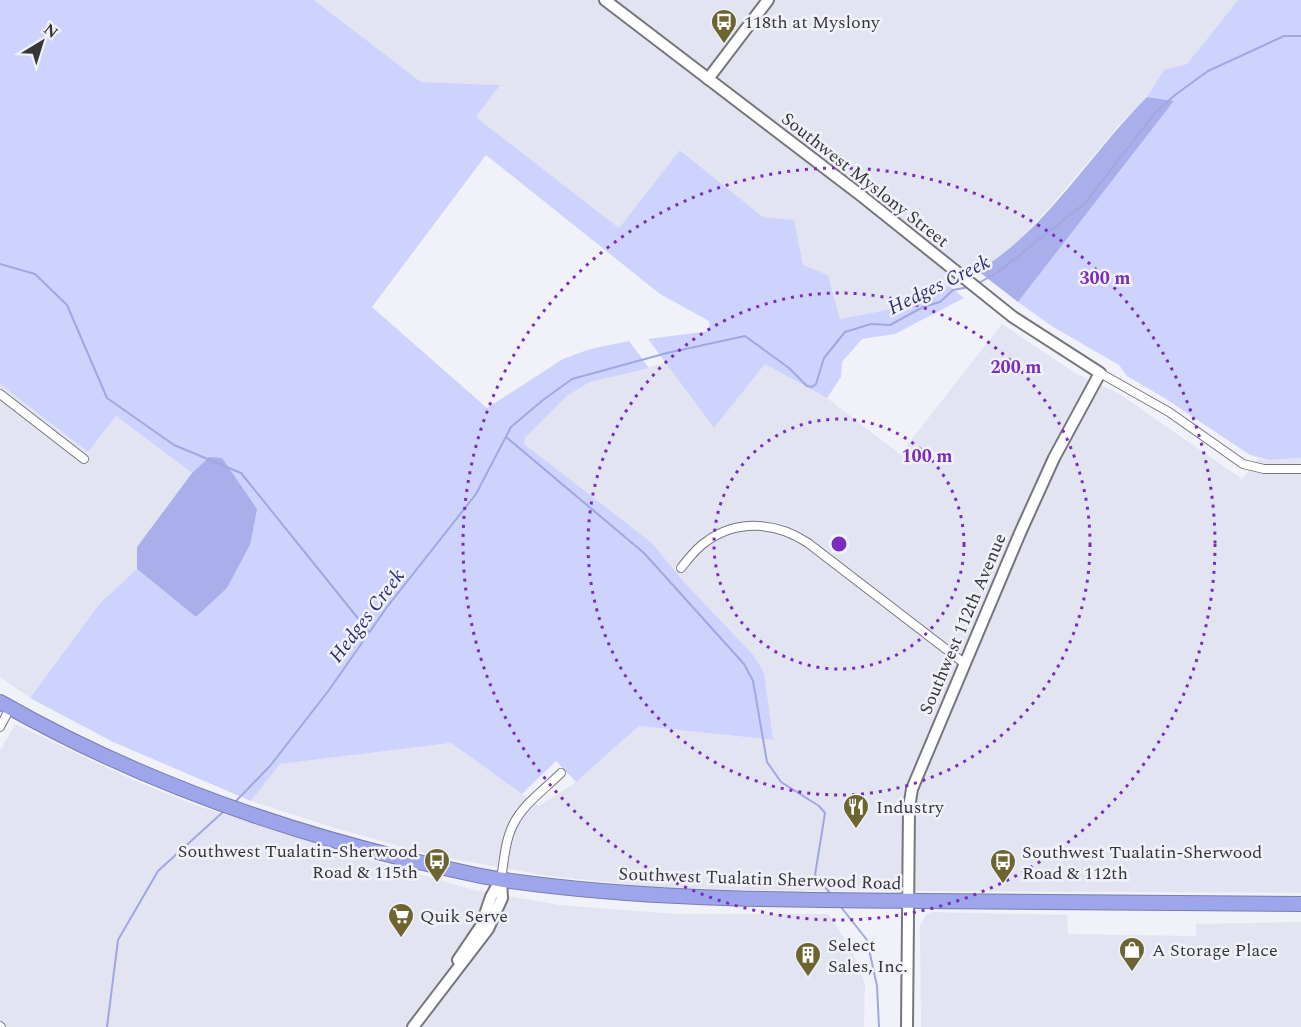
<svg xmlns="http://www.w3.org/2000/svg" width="1301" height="1027" font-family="Spectral,serif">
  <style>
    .built { fill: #e2e4f1 }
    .green { fill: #ced3fe }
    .forest { fill: #a8afea }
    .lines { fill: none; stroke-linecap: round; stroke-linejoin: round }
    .stream { stroke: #a0a7e1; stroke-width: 2 }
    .street-casing { stroke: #76777d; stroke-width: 10 }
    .secondary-casing { stroke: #76777d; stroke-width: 14 }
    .highway-casing { stroke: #797ead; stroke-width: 16 }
    .street { stroke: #fff; stroke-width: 8 }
    .secondary { stroke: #fff; stroke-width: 10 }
    .highway { stroke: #9da5eb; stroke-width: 14 }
    .ring { fill: none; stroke: #7b2cbf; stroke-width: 3; stroke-dasharray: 3 6 }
    .labels { text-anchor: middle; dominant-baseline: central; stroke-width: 5; stroke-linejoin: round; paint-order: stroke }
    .poi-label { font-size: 18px; fill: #363639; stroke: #f1f2f9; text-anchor: start }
    .street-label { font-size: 18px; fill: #363639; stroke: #f1f2f9 }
    .water-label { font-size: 20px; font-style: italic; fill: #2d2c70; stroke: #f1f2f9 }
    .centre { fill: #7b2cbf; stroke: #f1f2f9; stroke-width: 3 }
    .ring-label { font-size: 18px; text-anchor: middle; font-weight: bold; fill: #7b2cbf; stroke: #f1f2f9; stroke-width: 5; stroke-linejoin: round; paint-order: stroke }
  </style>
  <rect width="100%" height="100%" fill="#f1f2f9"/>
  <g class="built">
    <polygon points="314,0 1238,0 1187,64 1164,71 1147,97 1121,123 1049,208 1015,244 993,262 978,271 897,308 840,319 828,275 803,266 793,220 763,217 681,150 619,228 476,117 499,85 421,82"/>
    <polygon points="1002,324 1075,373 1118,393 1242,479 1259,458 1270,460 1301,458 1301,893 736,890 652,887 549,876 430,855 335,828 251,801 280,764 451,743 539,806 576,782 639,726 772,740 684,582 652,543 524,445 525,438 567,395 590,382 666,363 714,428 765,364 827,398 900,454"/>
    <polygon points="0,384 88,452 116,416 192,473 137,547 137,569 100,603 30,698 0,677"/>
    <polygon points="15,724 131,779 198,806 390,866 474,890 559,905 676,914 828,914 851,948 865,984 864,1027 0,1027 0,751"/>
    <polygon points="932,912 1067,915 1068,934 1196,936 1196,924 1301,922 1301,1027 921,1027 920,926 926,914"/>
  </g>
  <g class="green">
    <polygon points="0,0 314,0 421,82 500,85 476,117 619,228 680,150 763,217 794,220 803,265 828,275 840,319 897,308 948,285 964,298 895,334 862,339 842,362 841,377 827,398 765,364 714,428 648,339 710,331 709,321 660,294 486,155 372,307 487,408 563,359 590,349 629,341 649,368 590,382 568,395 525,438 524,444 652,543 684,582 754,656 764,673 773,740 639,726 576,782 556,761 522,794 451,743 280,764 251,801 113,742 30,698 100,603 137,569 196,617 227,588 250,545 209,457 192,473 116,416 88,452 0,384"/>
    <polygon points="1238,0 1301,0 1301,458 1270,460 1250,455 1166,399 1127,376 1119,365 1053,327 1018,302 1174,101 1147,97 1164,70 1187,64"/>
  </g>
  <g class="forest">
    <path d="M 1147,97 L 1174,101 L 1018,302 L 978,271 C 1047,229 1090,154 1147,97 Z"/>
    <polygon points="209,457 222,458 257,509 250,545 227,588 196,617 137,569 137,547 192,473"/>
  </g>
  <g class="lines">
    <g class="stream">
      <polyline points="0,264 35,274 67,305 107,398 174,445 241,473 369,632"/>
      <polyline points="977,284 998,272 1085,203 1155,113 1175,95 1208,71 1284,36 1301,36"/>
      <polyline points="506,437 644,553 744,664 753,681 767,762 781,782 819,806 825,813 815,875 830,893"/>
      <polyline points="236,801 270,766 329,690 387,607 476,494 511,427 543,400 572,379 667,353 745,336 789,368 807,386 812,387 816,384 824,358 845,332 871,324 890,325 923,307 940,302 953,290 969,287"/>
      <polyline points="841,907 867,940 877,986 879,1027"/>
      <polyline points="107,1027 118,940 158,871 223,812"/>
    </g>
    <defs>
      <g id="street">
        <polyline points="1100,373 1169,412 1243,464 1264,469 1301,469"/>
        <polyline points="0,394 84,459"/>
        <path d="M 681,568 C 689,558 696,548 707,541 C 738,519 777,522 808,543 L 964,663"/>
        <polyline points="0,727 10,708"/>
        <path d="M 501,879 C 504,861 505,841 513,825 C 523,804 545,789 561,773"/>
        <polyline points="0,1026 1,1027"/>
      </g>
      <g id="secondary">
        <polyline points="605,0 863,197 1013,317 1100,373 1054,458 1020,533 912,789 909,808 907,1027"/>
        <polyline points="708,79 768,0"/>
        <polyline points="458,960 481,926 491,897 501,879"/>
        <polyline points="413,1027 488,929 502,898 501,879"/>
      </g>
      <path id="highway" d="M 0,702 C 126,774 265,825 405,859 C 438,866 471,875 504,880 C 644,900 784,900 925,901 C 1051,901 1176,903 1301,904"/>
    </defs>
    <use href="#street" class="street-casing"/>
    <use href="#secondary" class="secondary-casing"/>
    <use href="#highway" class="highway-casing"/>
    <use href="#street" class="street"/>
    <use href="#secondary" class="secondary"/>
    <use href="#highway" class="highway"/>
  </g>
  <g class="ring">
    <circle cx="839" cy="544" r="125"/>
    <circle cx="839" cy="544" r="251"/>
    <circle cx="839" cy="544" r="376"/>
  </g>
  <defs>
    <symbol id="bus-pin" viewBox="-11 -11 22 30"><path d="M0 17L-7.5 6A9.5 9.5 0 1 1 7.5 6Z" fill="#6d6430" stroke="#f1f2f9"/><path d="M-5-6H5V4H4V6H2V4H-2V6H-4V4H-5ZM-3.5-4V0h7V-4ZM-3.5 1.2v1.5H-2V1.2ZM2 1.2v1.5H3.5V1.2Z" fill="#fff"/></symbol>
    <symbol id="restaurant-pin" viewBox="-11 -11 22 30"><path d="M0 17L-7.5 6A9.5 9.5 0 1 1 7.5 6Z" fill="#6d6430" stroke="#f1f2f9"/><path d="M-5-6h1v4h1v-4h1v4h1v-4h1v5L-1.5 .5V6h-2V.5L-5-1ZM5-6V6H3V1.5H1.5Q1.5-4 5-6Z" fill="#fff"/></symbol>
    <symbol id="supermarket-pin" viewBox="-11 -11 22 30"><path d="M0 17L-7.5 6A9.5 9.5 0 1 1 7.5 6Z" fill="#6d6430" stroke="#f1f2f9"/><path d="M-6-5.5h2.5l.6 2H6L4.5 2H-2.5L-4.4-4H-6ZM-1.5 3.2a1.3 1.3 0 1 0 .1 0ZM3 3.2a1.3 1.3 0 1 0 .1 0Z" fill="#fff"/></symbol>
    <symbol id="shop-pin" viewBox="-11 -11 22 30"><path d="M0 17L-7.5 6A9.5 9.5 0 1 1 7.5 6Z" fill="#6d6430" stroke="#f1f2f9"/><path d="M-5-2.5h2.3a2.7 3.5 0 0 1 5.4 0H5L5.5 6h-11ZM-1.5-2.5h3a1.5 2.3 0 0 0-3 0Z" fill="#fff"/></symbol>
    <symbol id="building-pin" viewBox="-11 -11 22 30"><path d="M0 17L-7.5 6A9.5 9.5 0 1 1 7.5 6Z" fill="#6d6430" stroke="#f1f2f9"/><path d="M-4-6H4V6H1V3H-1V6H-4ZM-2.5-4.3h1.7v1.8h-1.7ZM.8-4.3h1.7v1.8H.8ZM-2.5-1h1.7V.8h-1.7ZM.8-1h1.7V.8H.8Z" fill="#fff"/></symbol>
  </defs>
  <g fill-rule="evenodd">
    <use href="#bus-pin" x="709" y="7" width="30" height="40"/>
    <use href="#restaurant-pin" x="841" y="792" width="30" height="40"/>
    <use href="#bus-pin" x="422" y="846" width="30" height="40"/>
    <use href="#bus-pin" x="988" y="847" width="30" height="40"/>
    <use href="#supermarket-pin" x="386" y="901" width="30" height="40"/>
    <use href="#shop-pin" x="1117" y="935" width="30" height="40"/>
    <use href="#building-pin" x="793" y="940" width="30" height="40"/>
  </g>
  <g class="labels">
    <g class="poi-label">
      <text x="744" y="22">118th at Myslony</text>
      <text x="876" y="807">Industry</text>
      <text x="418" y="851" text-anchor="end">Southwest Tualatin-Sherwood<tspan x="418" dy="21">Road &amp; 115th</tspan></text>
      <text x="1022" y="852">Southwest Tualatin-Sherwood<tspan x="1022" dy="21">Road &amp; 112th</tspan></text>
      <text x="420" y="916">Quik Serve</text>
      <text x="828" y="945">Select<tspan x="828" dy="21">Sales, Inc.</tspan></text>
      <text x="1152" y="950">A Storage Place</text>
    </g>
    <g class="street-label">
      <text transform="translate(865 180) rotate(38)">Southwest Myslony Street</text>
      <text transform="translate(963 624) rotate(-67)">Southwest 112th Avenue</text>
      <text transform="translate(760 879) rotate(2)">Southwest Tualatin Sherwood Road</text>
    </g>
    <g class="water-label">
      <text transform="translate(939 285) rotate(-26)">Hedges Creek</text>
      <text transform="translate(367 616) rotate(-53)">Hedges Creek</text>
    </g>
  </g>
  <circle cx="839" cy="544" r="9" class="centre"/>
  <g class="ring-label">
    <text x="1105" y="284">300 m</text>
    <text x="1016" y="373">200 m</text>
    <text x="927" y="462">100 m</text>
  </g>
  <g transform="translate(42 42) rotate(38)" stroke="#f1f2f9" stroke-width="4.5" paint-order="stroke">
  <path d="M0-4.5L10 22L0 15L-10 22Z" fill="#363639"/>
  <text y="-9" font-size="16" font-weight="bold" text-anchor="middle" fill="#363639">N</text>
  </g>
</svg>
